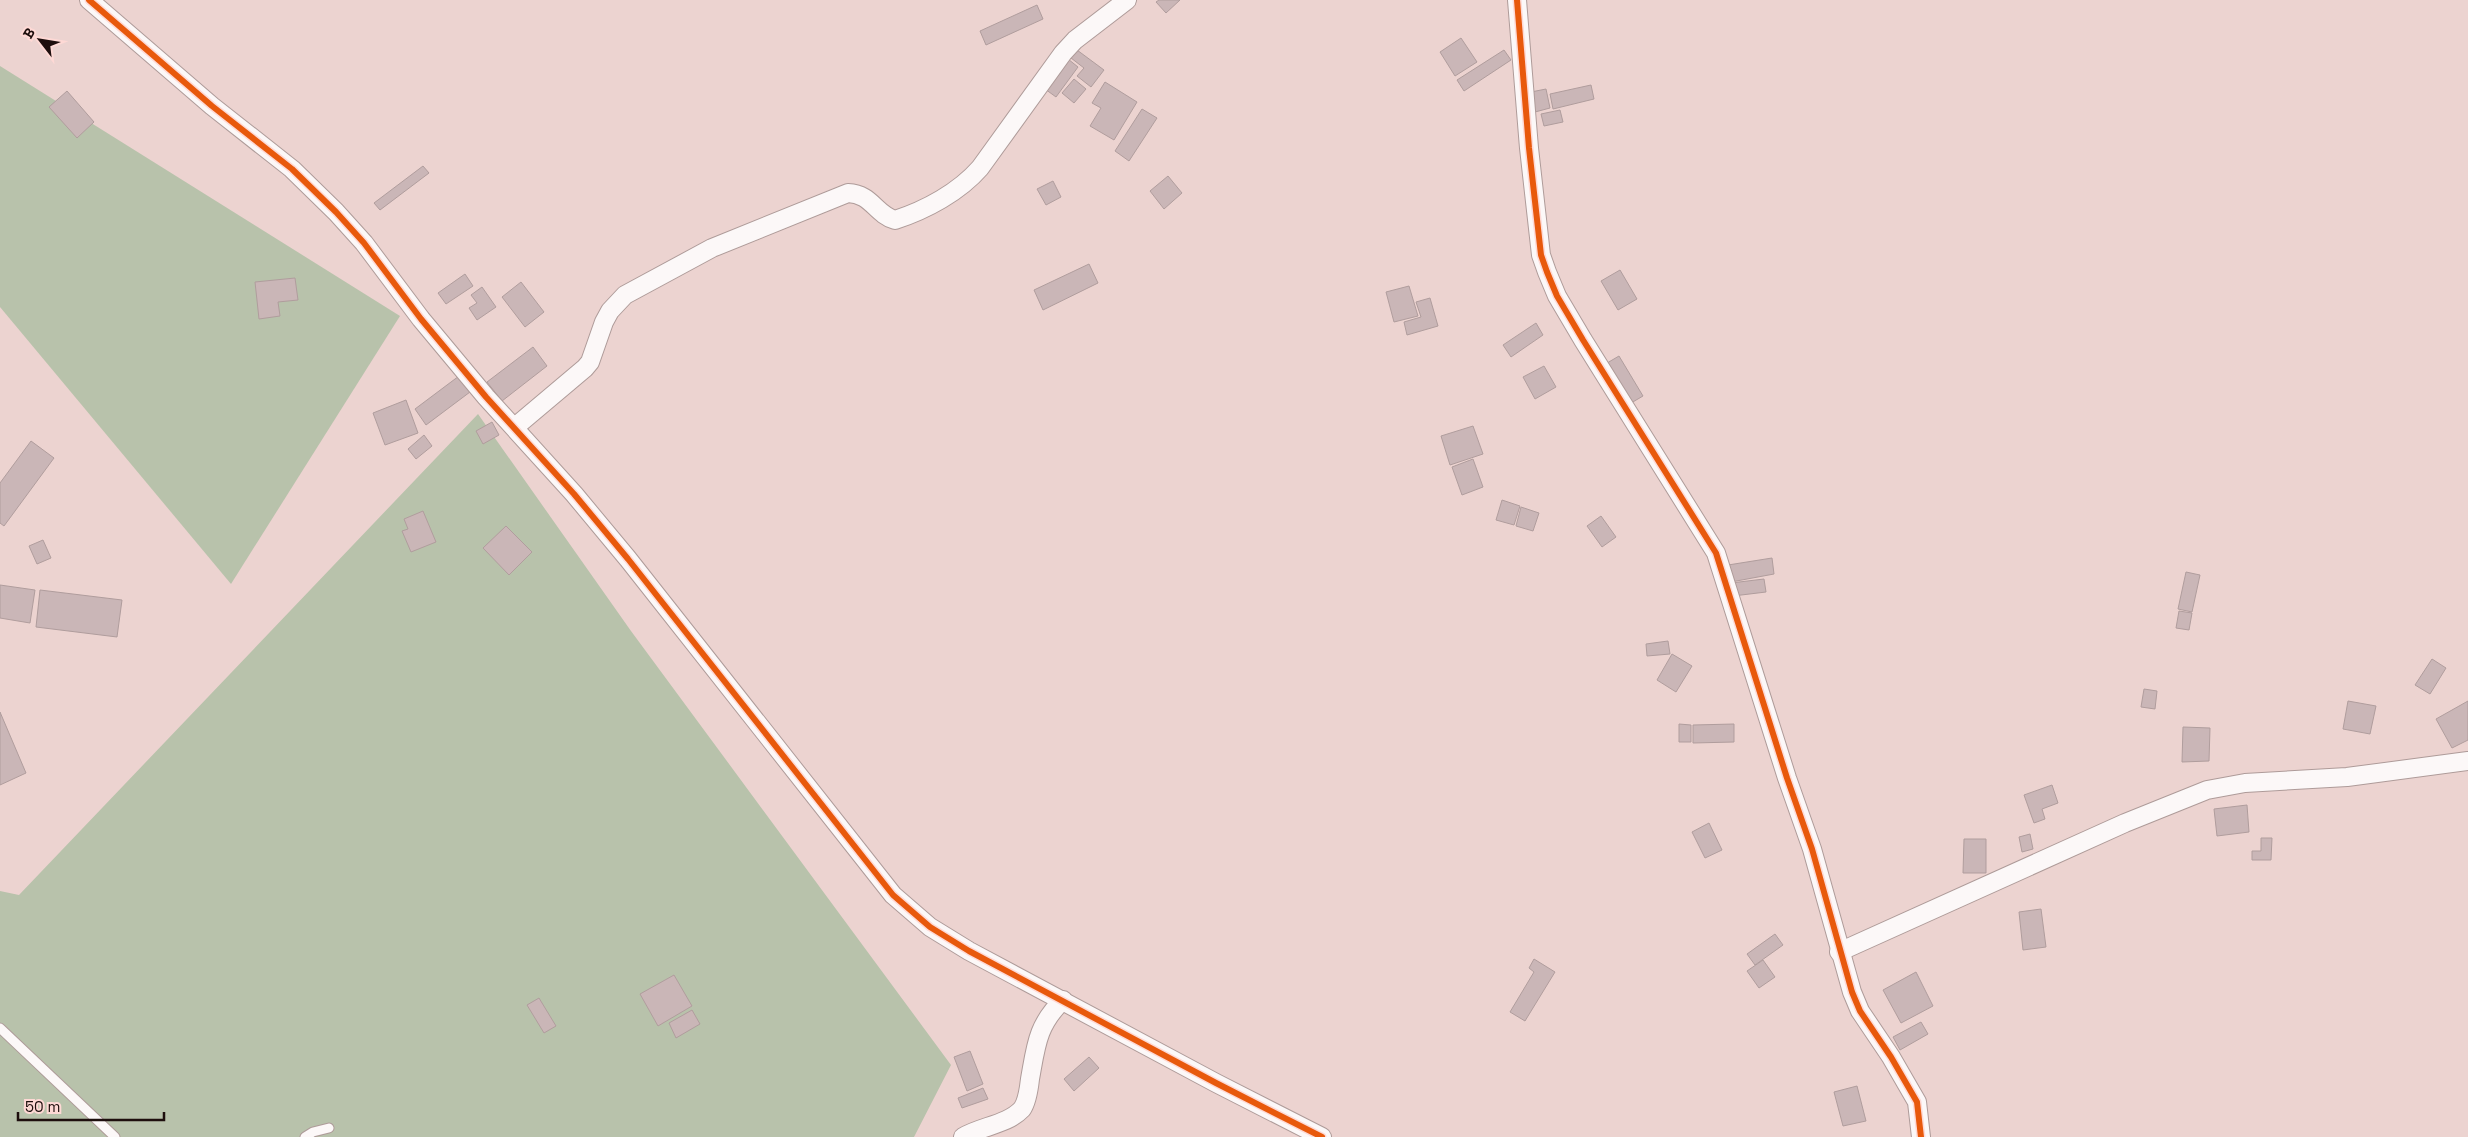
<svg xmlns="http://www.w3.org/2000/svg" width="2468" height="1137" font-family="'Space Grotesk',sans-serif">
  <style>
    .green { fill: #b8c2ab }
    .building { fill: #cab6b7; stroke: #b09d9d }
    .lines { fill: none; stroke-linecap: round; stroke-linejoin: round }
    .lane-casing { stroke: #ae9b99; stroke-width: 11 }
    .street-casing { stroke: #ae9b99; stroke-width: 20 }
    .lane { stroke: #fcf8f8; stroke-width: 9 }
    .street { stroke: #fcf8f8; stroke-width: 18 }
    .cycleway-casing { stroke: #fed9d5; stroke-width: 9 }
    .cycleway { stroke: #e8590c; stroke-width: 6 }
  </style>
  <rect width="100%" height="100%" fill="#ecd3d0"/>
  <g class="green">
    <polygon points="0,66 400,316 231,584 0,307"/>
    <polygon points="478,414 631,631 951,1065 914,1137 0,1137 0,891 19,895"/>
  </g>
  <g class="building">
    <polygon points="1159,0 1180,0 1166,13 1156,2"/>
    <polygon points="1037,5 1043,19 986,45 980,31"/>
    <polygon points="1461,38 1477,62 1455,76 1440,52"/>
    <polygon points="1077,50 1104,70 1091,87 1077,76 1084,68 1071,58"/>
    <polygon points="1504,50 1511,60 1464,91 1457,80"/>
    <polygon points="1068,59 1078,67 1056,97 1045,89"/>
    <polygon points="1074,79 1086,89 1074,103 1062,93"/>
    <polygon points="1105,82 1137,102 1114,140 1090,126 1101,108 1092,103"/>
    <polygon points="1591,85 1594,99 1553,109 1550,94"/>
    <polygon points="1546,89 1550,108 1535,112 1531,92"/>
    <polygon points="67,91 94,122 77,138 49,107"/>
    <polygon points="1142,109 1157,118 1129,161 1115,151"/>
    <polygon points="1560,110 1563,122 1544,126 1541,114"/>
    <polygon points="423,166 429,173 380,210 374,203"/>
    <polygon points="1168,176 1182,193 1164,209 1150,191"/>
    <polygon points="1053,181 1061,197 1046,205 1037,189"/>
    <polygon points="1089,264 1098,283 1043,310 1034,290"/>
    <polygon points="1620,270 1637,299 1618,310 1601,281"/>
    <polygon points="465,274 473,286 446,304 438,293"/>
    <polygon points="295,278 298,300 278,302 280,316 259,319 255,282"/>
    <polygon points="521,282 544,312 525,327 502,297"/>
    <polygon points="1409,286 1418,316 1394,322 1386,292"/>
    <polygon points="482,287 496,307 477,320 469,308 477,303 471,295"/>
    <polygon points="1430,298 1438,326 1407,335 1404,322 1421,317 1416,302"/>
    <polygon points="1536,323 1543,335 1511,357 1503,345"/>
    <polygon points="533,347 547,366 502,401 487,382"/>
    <polygon points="1619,356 1643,396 1626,406 1602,366"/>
    <polygon points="1544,366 1556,387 1535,399 1523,377"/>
    <polygon points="459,376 470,392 426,425 415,409"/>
    <polygon points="406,400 418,433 385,445 373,413"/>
    <polygon points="492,422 499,435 483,444 476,431"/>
    <polygon points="1473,426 1483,454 1450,465 1441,436"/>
    <polygon points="424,435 432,446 416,459 408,449"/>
    <polygon points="31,441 54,458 4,526 0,523 0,483"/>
    <polygon points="1473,459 1483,487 1462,495 1452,467"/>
    <polygon points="1502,500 1520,506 1514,525 1496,520"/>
    <polygon points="1521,507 1539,513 1533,531 1516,526"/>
    <polygon points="423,511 436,542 411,552 402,531 408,529 404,519"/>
    <polygon points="1601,516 1616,537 1602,547 1587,526"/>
    <polygon points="506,526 532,552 509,575 483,548"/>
    <polygon points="43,540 51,558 37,564 29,546"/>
    <polygon points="1772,558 1774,574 1731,582 1728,565"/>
    <polygon points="2186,572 2200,575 2192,612 2178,609"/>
    <polygon points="1764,579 1766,592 1733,596 1731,583"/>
    <polygon points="0,585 35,590 30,623 0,618"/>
    <polygon points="40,590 122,600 117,637 36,627"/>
    <polygon points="2179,611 2192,613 2189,630 2176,628"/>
    <polygon points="1668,641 1670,654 1647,656 1646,644"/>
    <polygon points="1672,654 1692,666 1676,692 1657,680"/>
    <polygon points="2432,659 2446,668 2430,694 2415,685"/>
    <polygon points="2144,689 2157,691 2155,709 2141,707"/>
    <polygon points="2348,701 2376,706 2370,734 2343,729"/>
    <polygon points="2468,701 2468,740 2452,748 2436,719"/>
    <polygon points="0,712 26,773 0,785"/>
    <polygon points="1679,724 1691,725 1691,742 1679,742"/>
    <polygon points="1734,724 1734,742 1693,743 1693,725"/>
    <polygon points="2183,727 2210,728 2209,761 2182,762"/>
    <polygon points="2052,785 2058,803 2042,809 2045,819 2034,823 2024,795"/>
    <polygon points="2247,805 2249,832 2217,836 2214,809"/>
    <polygon points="1709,823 1722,850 1705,858 1692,832"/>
    <polygon points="2030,834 2033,849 2022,852 2019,837"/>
    <polygon points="2261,838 2272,838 2271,860 2252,860 2252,851 2261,851"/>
    <polygon points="1964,839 1986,839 1986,873 1963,873"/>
    <polygon points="2041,909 2046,947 2023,950 2019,912"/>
    <polygon points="1775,934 1783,945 1755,965 1747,954"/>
    <polygon points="1534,959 1555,972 1525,1021 1510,1012 1534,972 1529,968"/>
    <polygon points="1763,960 1775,977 1759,988 1747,971"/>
    <polygon points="1916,972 1933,1006 1901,1023 1883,990"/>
    <polygon points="674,975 692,1006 658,1026 640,994"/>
    <polygon points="539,998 556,1026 544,1033 527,1005"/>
    <polygon points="692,1010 700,1024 676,1038 669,1023"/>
    <polygon points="1921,1022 1928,1034 1900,1050 1893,1037"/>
    <polygon points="970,1051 983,1084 967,1091 954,1057"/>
    <polygon points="1089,1057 1099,1068 1074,1091 1064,1079"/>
    <polygon points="1857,1086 1866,1121 1843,1126 1834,1092"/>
    <polygon points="983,1088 988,1099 962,1108 958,1098"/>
  </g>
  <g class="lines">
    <defs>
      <g id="lane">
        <polyline points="0,1028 115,1137"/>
        <polyline points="305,1137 313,1132 329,1128"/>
      </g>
      <g id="street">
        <polyline points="89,0 212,106 292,169 336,212 364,243 421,319 486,397 574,494 628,559 893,895 930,927 969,951 1216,1083 1322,1137"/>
        <polyline points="1517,0 1529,148 1541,255 1547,272 1557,296 1583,340 1716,553 1787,778 1812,849 1852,992 1860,1011 1891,1057 1917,1102 1921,1137"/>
        <path d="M 515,427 L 585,368 L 590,362 L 604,322 L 610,311 L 625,295 L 712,248 L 848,193 C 872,194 875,214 895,220 C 926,210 959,192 980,168 L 1063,53 L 1075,40 L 1127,0"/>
        <polyline points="1839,952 2125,823 2207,790 2245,783 2347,777 2468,761"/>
        <path d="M 963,1137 C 981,1126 1007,1125 1022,1109 C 1027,1102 1029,1088 1030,1079 C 1036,1046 1037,1025 1063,1000"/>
      </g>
    </defs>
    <use href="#lane" class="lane-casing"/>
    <use href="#street" class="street-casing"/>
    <use href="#lane" class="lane"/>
    <use href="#street" class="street"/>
    <defs>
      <g id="cycleway">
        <polyline points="89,0 212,106 292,169 336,212 364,243 421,319 486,397 574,494 628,559 893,895 930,927 969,951 1216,1083 1322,1137"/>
        <polyline points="1517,0 1529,148 1541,255 1547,272 1557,296 1583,340 1716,553 1787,778 1812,849 1852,992 1860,1011 1891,1057 1917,1102 1921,1137"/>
      </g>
    </defs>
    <use href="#cycleway" class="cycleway-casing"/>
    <use href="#cycleway" class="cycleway"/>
  </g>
  <g transform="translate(40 40) rotate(301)" stroke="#fed9d5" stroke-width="4" paint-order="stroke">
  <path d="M0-4L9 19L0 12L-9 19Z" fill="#1d0e0d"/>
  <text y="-8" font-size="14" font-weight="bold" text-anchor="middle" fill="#1d0e0d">B</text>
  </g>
  <path d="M18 1112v8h146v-8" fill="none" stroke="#1d0e0d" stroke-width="2.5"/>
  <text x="25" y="1112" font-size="15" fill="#1d0e0d" stroke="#fed9d5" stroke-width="4" paint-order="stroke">50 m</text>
</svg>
